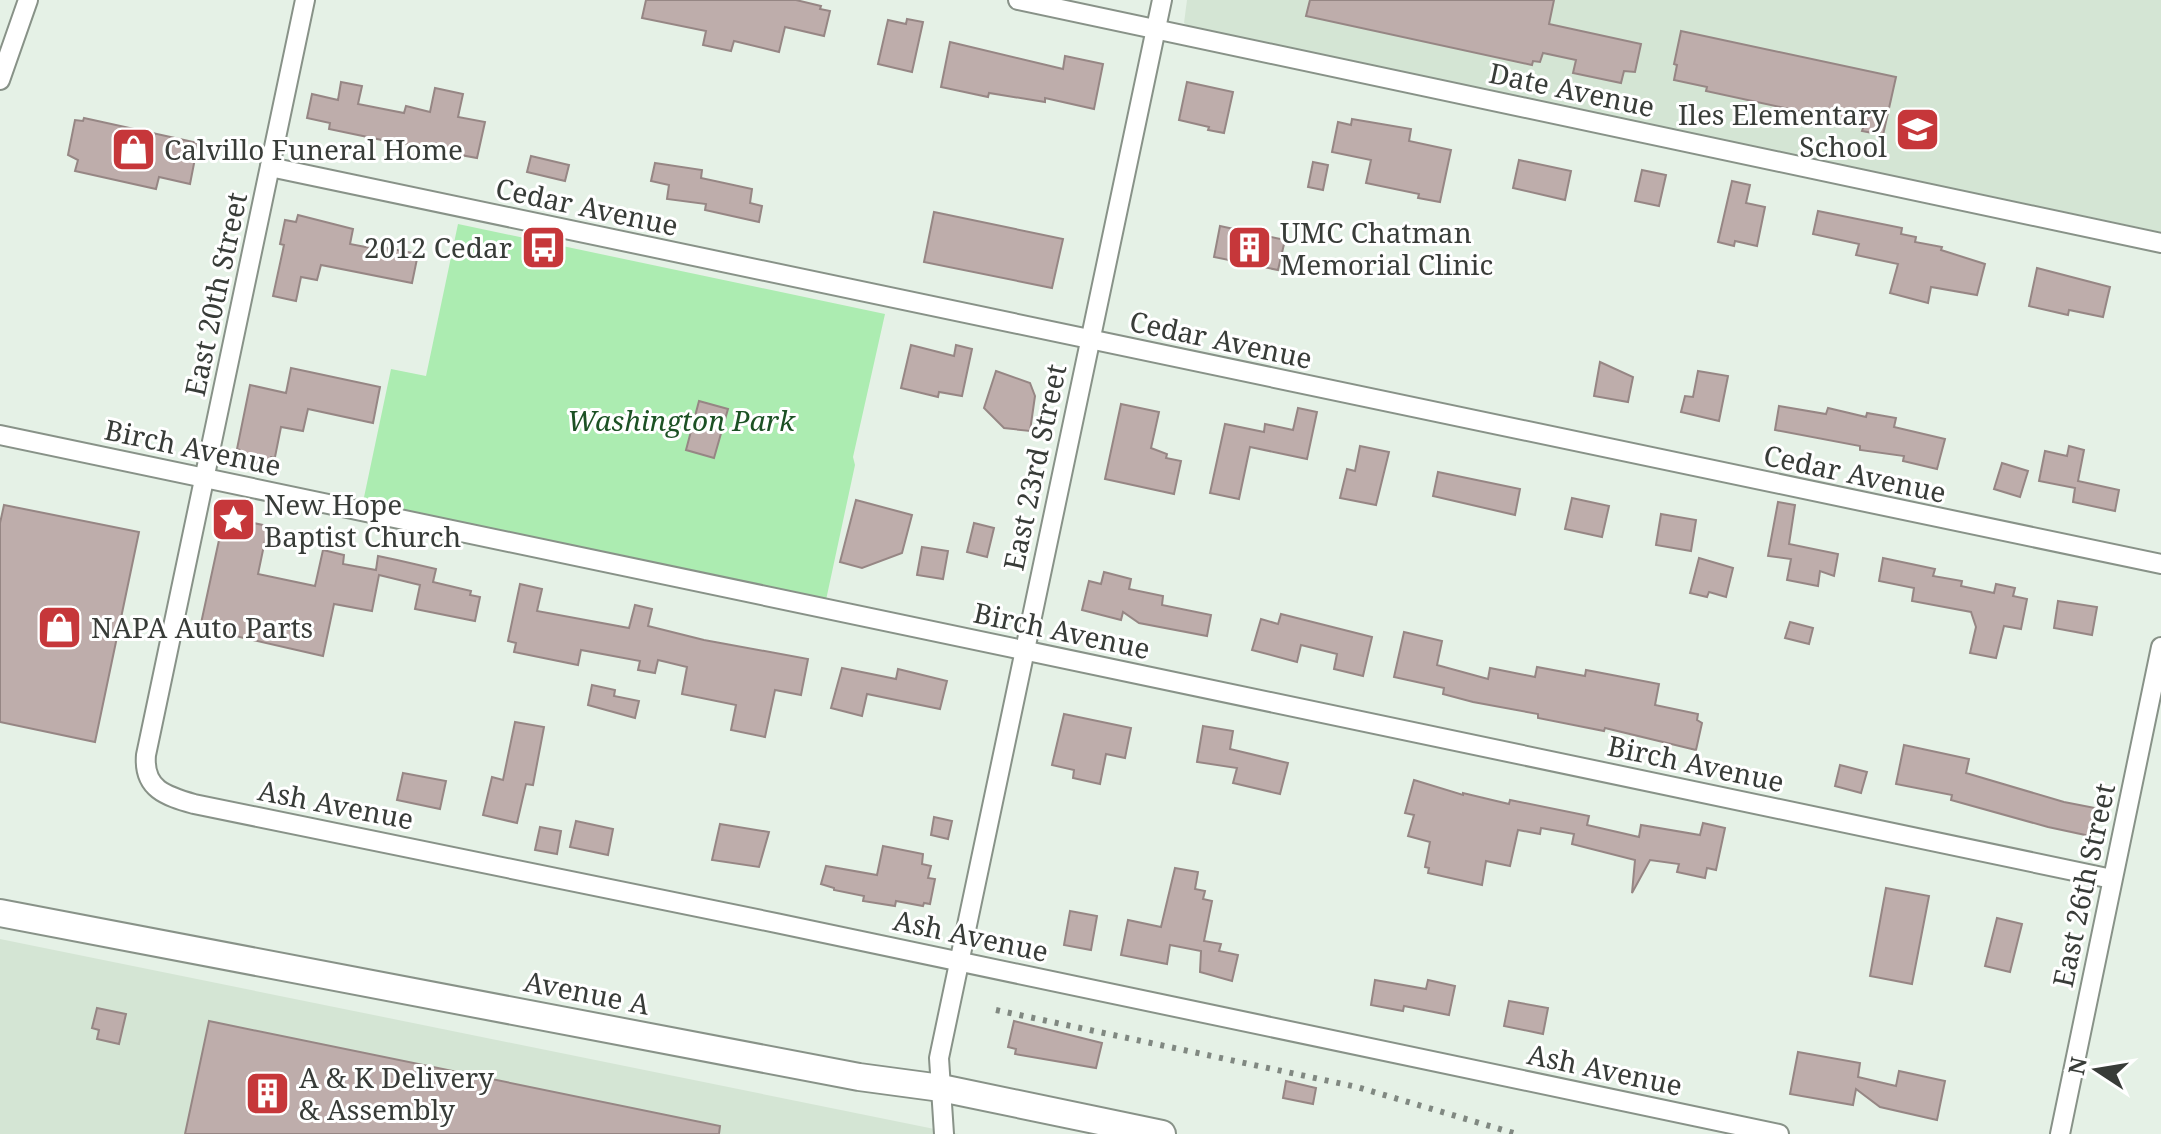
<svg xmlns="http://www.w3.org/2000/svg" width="2161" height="1134" font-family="'Noto Serif',serif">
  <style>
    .built { fill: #d4e5d4 }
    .green { fill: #acecb1 }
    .building { fill: #beadab; stroke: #968684; stroke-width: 2 }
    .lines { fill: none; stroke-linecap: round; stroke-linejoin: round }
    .street-casing { stroke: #889288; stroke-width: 22 }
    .secondary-casing { stroke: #889288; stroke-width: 30 }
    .street { stroke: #fff; stroke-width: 18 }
    .secondary { stroke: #fff; stroke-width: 26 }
    .rail { stroke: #808881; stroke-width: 6; stroke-dasharray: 4 8; stroke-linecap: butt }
    .labels { text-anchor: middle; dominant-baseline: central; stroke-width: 6; stroke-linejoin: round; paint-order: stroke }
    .street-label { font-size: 28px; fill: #383c38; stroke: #fff }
    .poi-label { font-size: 28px; fill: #383c38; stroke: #fff; text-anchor: start }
    .park-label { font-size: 28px; font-style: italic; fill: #1c5124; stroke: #fff }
  </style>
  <rect width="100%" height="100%" fill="#e5f1e6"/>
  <g class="built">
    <polygon points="1187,0 2161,0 2161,232 1191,28 1184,23"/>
    <polygon points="0,939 959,1134 0,1134"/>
  </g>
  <polygon class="green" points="458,224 885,314 853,457 855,465 826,600 363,502 391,369 426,376"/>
  <g class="building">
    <polygon points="646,0 796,0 821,6 820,9 830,11 824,36 785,27 779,52 734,41 731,51 703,45 706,31 642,18"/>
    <polygon points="1310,0 1554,0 1549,24 1641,44 1635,72 1624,71 1621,83 1573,73 1576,60 1543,53 1540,62 1533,61 1532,65 1306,16"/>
    <polygon points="907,19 923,22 912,72 878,64 888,20 906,24"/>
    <polygon points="1681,31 1896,77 1883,135 1862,131 1864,125 1706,91 1707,87 1674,80 1677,65 1674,64"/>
    <polygon points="950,42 1063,69 1065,56 1103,64 1094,109 1045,98 1045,102 989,93 988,97 941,87"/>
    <polygon points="341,82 362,86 358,104 404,113 406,106 430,112 435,88 463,94 458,117 485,122 477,158 455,154 455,156 388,139 387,141 329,129 330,123 307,118 312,94 338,100"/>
    <polygon points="1187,82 1233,92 1224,133 1208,130 1209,127 1179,120"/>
    <polygon points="84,118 198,143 190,184 159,177 156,189 75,171 78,160 68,155 75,120 83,121"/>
    <polygon points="1352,119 1411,129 1409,141 1451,150 1440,202 1418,198 1419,194 1366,183 1371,160 1332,152 1338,122 1351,125"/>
    <polygon points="531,156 569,165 565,181 527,172"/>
    <polygon points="1519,160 1571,171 1565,200 1513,188"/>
    <polygon points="1313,162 1328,165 1323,190 1308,187"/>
    <polygon points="655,163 702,170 701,178 752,189 750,203 762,206 759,222 705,210 706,204 667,199 669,185 651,181"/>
    <polygon points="1642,170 1666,175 1659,206 1635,201"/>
    <polygon points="1732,181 1750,185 1746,203 1765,207 1757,246 1735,241 1734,246 1718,242"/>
    <polygon points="1818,211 1902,228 1901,234 1916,237 1915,242 1942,247 1941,250 1985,264 1977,295 1931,287 1928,303 1890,293 1898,264 1856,255 1859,244 1813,234"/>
    <polygon points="934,212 1063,239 1052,288 924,262"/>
    <polygon points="298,215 353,229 350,244 386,251 387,248 418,254 412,283 321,265 317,280 301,277 296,301 273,296 284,245 280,244 285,220 296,222"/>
    <polygon points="1220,226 1285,240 1278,270 1214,257"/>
    <polygon points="2037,268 2110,287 2103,317 2069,310 2068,315 2029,306"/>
    <polygon points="911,345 954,356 956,345 972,349 962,396 939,392 938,397 901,388"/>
    <polygon points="1600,362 1633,377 1628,402 1594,396"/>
    <polygon points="291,368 380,387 373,423 308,409 303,431 281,427 275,457 271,457 269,466 238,459 240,450 237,449 250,385 286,393"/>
    <polygon points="996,371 1030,383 1035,396 1030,431 1004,428 984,408"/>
    <polygon points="1698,371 1728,376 1719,421 1681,412 1685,396 1693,397"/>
    <polygon points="699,401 728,409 714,458 686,450"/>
    <polygon points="1121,404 1159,412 1151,448 1167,454 1166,458 1181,461 1174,494 1105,479"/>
    <polygon points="1779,406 1826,414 1828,408 1866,417 1867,413 1896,418 1894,427 1945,439 1937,469 1903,461 1904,456 1860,450 1860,446 1775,430"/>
    <polygon points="1298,408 1317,412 1307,459 1250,447 1239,499 1210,493 1225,424 1264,432 1265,424 1293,430"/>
    <polygon points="1360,446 1389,452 1376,505 1340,498 1347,469 1355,471"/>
    <polygon points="2069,446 2084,450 2078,481 2119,490 2115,511 2073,502 2075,488 2039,481 2045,451 2067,456"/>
    <polygon points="2002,463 2028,471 2020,497 1994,489"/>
    <polygon points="1438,472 1520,489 1515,515 1433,496"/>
    <polygon points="1572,498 1609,506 1602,537 1565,529"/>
    <polygon points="856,500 912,515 902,553 862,568 840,562"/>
    <polygon points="1778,502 1795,505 1789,544 1838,554 1834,576 1820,571 1818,586 1787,580 1791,559 1768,556"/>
    <polygon points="4,505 139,532 95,742 0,722 0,523"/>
    <polygon points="1661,514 1696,520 1691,551 1656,545"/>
    <polygon points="224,517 268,526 258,574 315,586 323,550 344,555 343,564 376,570 378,556 397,560 436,569 433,582 471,591 470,595 480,597 475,621 415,609 420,585 379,575 372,611 334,604 323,656 200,628"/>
    <polygon points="974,523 994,528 987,557 967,552"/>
    <polygon points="922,547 948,551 943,579 917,575"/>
    <polygon points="1699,558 1733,568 1726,597 1709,592 1707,597 1690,593"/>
    <polygon points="1883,558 1935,569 1933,576 1962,581 1961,586 1994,593 1996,584 2015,588 2013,596 2027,599 2021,629 2004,626 1996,658 1970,653 1976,627 1971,612 1912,601 1914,588 1879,581"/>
    <polygon points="1104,572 1131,579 1129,589 1163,596 1162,605 1211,615 1207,636 1139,623 1123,612 1121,620 1082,610 1089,581 1101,584"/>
    <polygon points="520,584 542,589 537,611 629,628 635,605 652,609 648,626 704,640 808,659 801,695 775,690 765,737 731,730 736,705 682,694 687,667 658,660 655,673 638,670 640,661 581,650 578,665 514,652 516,643 508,641"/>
    <polygon points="2058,601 2097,607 2092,635 2054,628"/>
    <polygon points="1281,614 1372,637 1363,676 1334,669 1337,654 1301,645 1297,662 1252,650 1261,619 1278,624"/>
    <polygon points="1790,622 1813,628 1809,644 1785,638"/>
    <polygon points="1404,632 1442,641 1437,665 1488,679 1490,668 1535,677 1537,667 1585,676 1586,670 1659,684 1655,705 1698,714 1697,720 1702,723 1696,750 1605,728 1604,731 1538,718 1538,714 1473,702 1443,694 1444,688 1394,677"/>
    <polygon points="842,668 896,679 898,669 947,681 940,709 867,694 862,716 831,708"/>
    <polygon points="592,685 615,690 614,696 639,701 635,718 588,705"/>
    <polygon points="1064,714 1131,728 1125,758 1106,754 1100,784 1073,778 1074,770 1052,765"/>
    <polygon points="515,722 544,727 533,785 526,784 517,823 483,815 492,777 503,780"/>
    <polygon points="1203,726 1233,731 1230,749 1288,763 1280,794 1233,783 1237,768 1197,762"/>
    <polygon points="1904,745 1969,759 1966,773 2064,802 2095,808 2090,836 2048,827 1951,800 1952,795 1896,784"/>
    <polygon points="1840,765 1867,772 1861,793 1835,786"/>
    <polygon points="403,773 446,781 440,809 397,800"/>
    <polygon points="1414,780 1463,795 1463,793 1509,804 1510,800 1589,816 1587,825 1639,837 1641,825 1700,835 1703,823 1725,828 1716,870 1707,868 1705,878 1677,872 1679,864 1650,860 1632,893 1635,860 1572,844 1574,834 1541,828 1540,834 1518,830 1510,866 1486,861 1482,885 1428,873 1429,868 1425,867 1430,842 1408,836 1414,815 1405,813"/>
    <polygon points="934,817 952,821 948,839 931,835"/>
    <polygon points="576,821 613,829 608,855 570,847"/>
    <polygon points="720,824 769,832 759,867 712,860"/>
    <polygon points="540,827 561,831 557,854 535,850"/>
    <polygon points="883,846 923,854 922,864 931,866 928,878 935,879 930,904 924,903 923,906 896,901 895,906 863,901 864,896 834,890 834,888 821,884 826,866 877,875"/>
    <polygon points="1175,868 1198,872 1195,889 1205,891 1203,899 1212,901 1204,941 1221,944 1219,951 1238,955 1232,981 1200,972 1201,951 1170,945 1167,964 1121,955 1128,920 1161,927"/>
    <polygon points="1886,888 1929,896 1912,984 1870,976"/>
    <polygon points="1070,911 1097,916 1091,950 1064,945"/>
    <polygon points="1997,918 2022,924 2010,972 1985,966"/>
    <polygon points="1375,980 1426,989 1428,980 1455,986 1449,1015 1404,1006 1403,1011 1371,1005"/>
    <polygon points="1509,1001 1548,1008 1543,1034 1504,1026"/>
    <polygon points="97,1008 126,1014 119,1044 97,1039 99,1030 92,1028"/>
    <polygon points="209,1021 720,1126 719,1134 185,1134"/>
    <polygon points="1014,1021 1102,1043 1096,1068 1015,1054 1016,1049 1008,1047"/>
    <polygon points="1798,1052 1860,1063 1858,1077 1896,1086 1899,1071 1945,1081 1937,1120 1880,1107 1856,1089 1853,1105 1790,1094"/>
    <polygon points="1286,1081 1316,1088 1313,1104 1283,1098"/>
  </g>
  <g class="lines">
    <defs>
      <g id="street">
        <path d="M 305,0 L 146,755 C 143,789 166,796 194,804 L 776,923 L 1779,1134"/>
        <polyline points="1018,0 2161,243"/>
        <polyline points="0,80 28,0"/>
        <polyline points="270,167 2161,564"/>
        <polyline points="0,435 2112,879"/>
        <polyline points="944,1134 939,1058 1162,0"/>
        <polyline points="2060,1134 2161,647"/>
      </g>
      <polyline id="secondary" points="0,913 859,1077 941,1088 1162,1134"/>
    </defs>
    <use href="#street" class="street-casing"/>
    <use href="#secondary" class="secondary-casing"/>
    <use href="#street" class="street"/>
    <use href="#secondary" class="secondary"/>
    <polyline class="rail" points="996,1010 1357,1087 1517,1134"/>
  </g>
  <defs>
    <symbol id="school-square" viewBox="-11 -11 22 22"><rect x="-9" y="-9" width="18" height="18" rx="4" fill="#c6373a" stroke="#fff"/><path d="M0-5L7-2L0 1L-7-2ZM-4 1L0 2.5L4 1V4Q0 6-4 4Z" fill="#fff"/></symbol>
    <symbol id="shop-square" viewBox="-11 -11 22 22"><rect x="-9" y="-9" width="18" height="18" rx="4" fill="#c6373a" stroke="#fff"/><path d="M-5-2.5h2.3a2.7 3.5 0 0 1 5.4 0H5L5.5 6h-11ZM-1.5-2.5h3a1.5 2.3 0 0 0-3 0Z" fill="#fff"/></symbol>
    <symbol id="bus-square" viewBox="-11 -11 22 22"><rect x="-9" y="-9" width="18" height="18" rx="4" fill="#c6373a" stroke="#fff"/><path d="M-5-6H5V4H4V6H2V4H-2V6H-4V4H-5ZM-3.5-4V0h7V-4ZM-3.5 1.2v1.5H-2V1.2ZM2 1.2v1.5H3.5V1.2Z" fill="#fff"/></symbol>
    <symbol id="building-square" viewBox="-11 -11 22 22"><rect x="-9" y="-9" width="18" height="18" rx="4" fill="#c6373a" stroke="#fff"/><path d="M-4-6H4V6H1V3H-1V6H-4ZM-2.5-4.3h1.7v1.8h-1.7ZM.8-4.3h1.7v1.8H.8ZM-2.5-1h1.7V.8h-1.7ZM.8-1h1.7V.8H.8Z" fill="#fff"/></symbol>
    <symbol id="sight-square" viewBox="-11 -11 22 22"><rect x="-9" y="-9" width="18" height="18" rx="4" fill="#c6373a" stroke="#fff"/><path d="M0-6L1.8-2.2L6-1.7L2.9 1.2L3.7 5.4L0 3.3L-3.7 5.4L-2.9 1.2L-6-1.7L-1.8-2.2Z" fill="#fff"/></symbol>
  </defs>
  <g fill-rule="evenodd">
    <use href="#school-square" x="1892" y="104" width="51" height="51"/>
    <use href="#shop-square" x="108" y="124" width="51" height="51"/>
    <use href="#bus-square" x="518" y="222" width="51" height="51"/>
    <use href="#building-square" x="1224" y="222" width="51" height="51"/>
    <use href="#sight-square" x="208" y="494" width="51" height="51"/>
    <use href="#shop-square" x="34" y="602" width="51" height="51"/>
    <use href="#building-square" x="242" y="1068" width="51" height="51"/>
  </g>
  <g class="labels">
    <g class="street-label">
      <text transform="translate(1572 89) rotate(12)">Date Avenue</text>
      <text transform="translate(587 206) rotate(12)">Cedar Avenue</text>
      <text transform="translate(215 294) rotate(-78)">East 20th Street</text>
      <text transform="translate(1221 339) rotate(12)">Cedar Avenue</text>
      <text transform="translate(193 447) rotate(12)">Birch Avenue</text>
      <text transform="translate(1034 467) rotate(-78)">East 23rd Street</text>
      <text transform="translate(1855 473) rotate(12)">Cedar Avenue</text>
      <text transform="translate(1062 630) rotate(12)">Birch Avenue</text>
      <text transform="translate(1696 763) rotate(12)">Birch Avenue</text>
      <text transform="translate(336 804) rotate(11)">Ash Avenue</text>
      <text transform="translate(2083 885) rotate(-78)">East 26th Street</text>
      <text transform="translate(971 935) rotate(12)">Ash Avenue</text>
      <text transform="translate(587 992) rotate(11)">Avenue A</text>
      <text transform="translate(1605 1069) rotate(12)">Ash Avenue</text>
    </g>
    <g class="poi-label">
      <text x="1887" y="114" text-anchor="end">Iles Elementary<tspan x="1887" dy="32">School</tspan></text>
      <text x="164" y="149">Calvillo Funeral Home</text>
      <text x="1280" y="232">UMC Chatman<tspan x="1280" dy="32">Memorial Clinic</tspan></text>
      <text x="512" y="247" text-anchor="end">2012 Cedar</text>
      <text x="264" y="504">New Hope<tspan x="264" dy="32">Baptist Church</tspan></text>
      <text x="91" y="627">NAPA Auto Parts</text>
      <text x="299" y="1077">A &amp; K Delivery<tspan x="299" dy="32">&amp; Assembly</tspan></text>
    </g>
    <g class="park-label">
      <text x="681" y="420">Washington Park</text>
    </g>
  </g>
  <g transform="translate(2097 1070) rotate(282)" stroke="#ffffff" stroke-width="6" paint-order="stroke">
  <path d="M0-6L14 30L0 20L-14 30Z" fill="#383c38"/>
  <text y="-12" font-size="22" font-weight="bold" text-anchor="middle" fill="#383c38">N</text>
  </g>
</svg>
